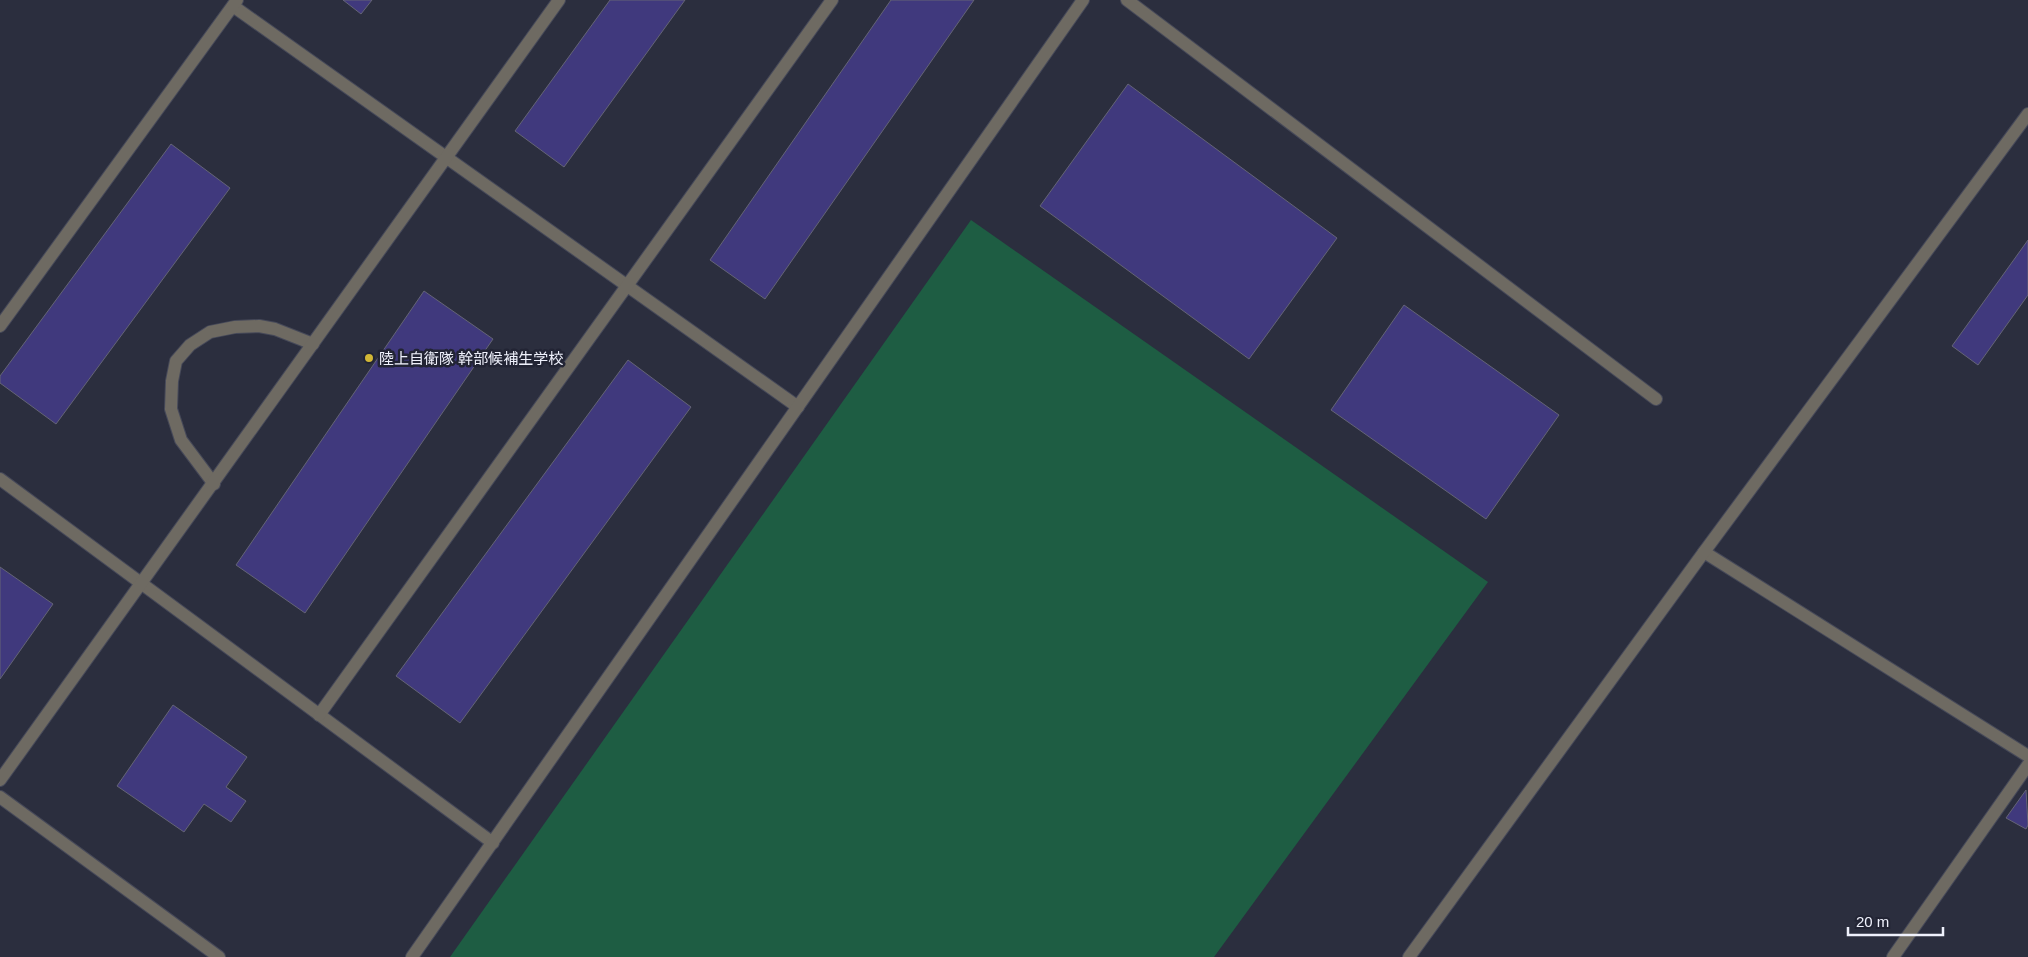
<svg xmlns="http://www.w3.org/2000/svg" width="2028" height="957" font-family="Helvetica,'Noto Sans JP',sans-serif">
  <style>
    .green { fill: #1e5d43 }
    .building { fill: #40397d; stroke: #646476 }
    .lines { fill: none; stroke-linecap: round; stroke-linejoin: round }
    .service-casing { stroke: #464959; stroke-width: 14 }
    .minor-casing { stroke: #464959; stroke-width: 14 }
    .service { stroke: #6e6a62; stroke-width: 12 }
    .minor { stroke: #6e6a62; stroke-width: 12 }
    .poi-dot { fill: #d2b736; stroke: #222434; stroke-width: 2 }
    .labels { text-anchor: middle; dominant-baseline: central; stroke-width: 5; stroke-linejoin: round; paint-order: stroke }
    .poi-label { font-size: 15px; fill: #eff1fc; stroke: #222434; text-anchor: start }
  </style>
  <rect width="100%" height="100%" fill="#2b2e3e"/>
  <polygon class="green" points="971,220 1488,582 1214,957 450,957"/>
  <g class="building">
    <polygon points="343,0 372,0 361,14"/>
    <polygon points="610,0 685,0 564,167 515,131"/>
    <polygon points="891,0 974,0 765,299 710,260"/>
    <polygon points="1128,84 1337,238 1249,359 1040,206"/>
    <polygon points="171,144 230,188 56,424 0,383 0,376"/>
    <polygon points="2028,240 2028,295 1978,365 1952,346"/>
    <polygon points="424,291 493,339 305,613 236,565"/>
    <polygon points="1404,305 1559,415 1486,519 1331,410"/>
    <polygon points="628,360 691,407 460,723 396,676"/>
    <polygon points="0,567 53,604 0,679"/>
    <polygon points="173,705 247,757 226,787 246,801 231,822 204,804 184,832 117,786"/>
    <polygon points="2026,790 2028,825 2026,829 2006,818"/>
  </g>
  <g class="lines">
    <defs>
      <g id="service">
        <polyline points="1127,0 1656,399"/>
        <polyline points="233,6 798,407"/>
        <polyline points="0,326 237,0"/>
        <polyline points="0,479 493,843"/>
        <polyline points="214,484 181,440 171,409 172,381 176,361 190,345 210,332 235,327 259,326 275,329 313,344"/>
        <polyline points="319,715 832,0"/>
        <polyline points="0,780 559,0"/>
        <polyline points="0,797 219,957"/>
        <polyline points="412,957 1083,0"/>
      </g>
      <g id="minor">
        <polyline points="1704,552 2028,756"/>
        <polyline points="1409,957 1704,552 2028,114"/>
        <polyline points="1893,957 2028,765"/>
      </g>
    </defs>
    <use href="#service" class="service-casing"/>
    <use href="#minor" class="minor-casing"/>
    <use href="#service" class="service"/>
    <use href="#minor" class="minor"/>
  </g>
  <circle class="poi-dot" cx="369" cy="358" r="5"/>
  <g class="labels">
    <g class="poi-label">
      <text x="379" y="358">陸上自衛隊 幹部候補生学校</text>
    </g>
  </g>
  <path d="M1848 927v8h95v-8" fill="none" stroke="#eff1fc" stroke-width="2.5"/>
  <text x="1856" y="927" font-size="15" fill="#eff1fc" stroke="#222434" stroke-width="4" paint-order="stroke">20 m</text>
</svg>
